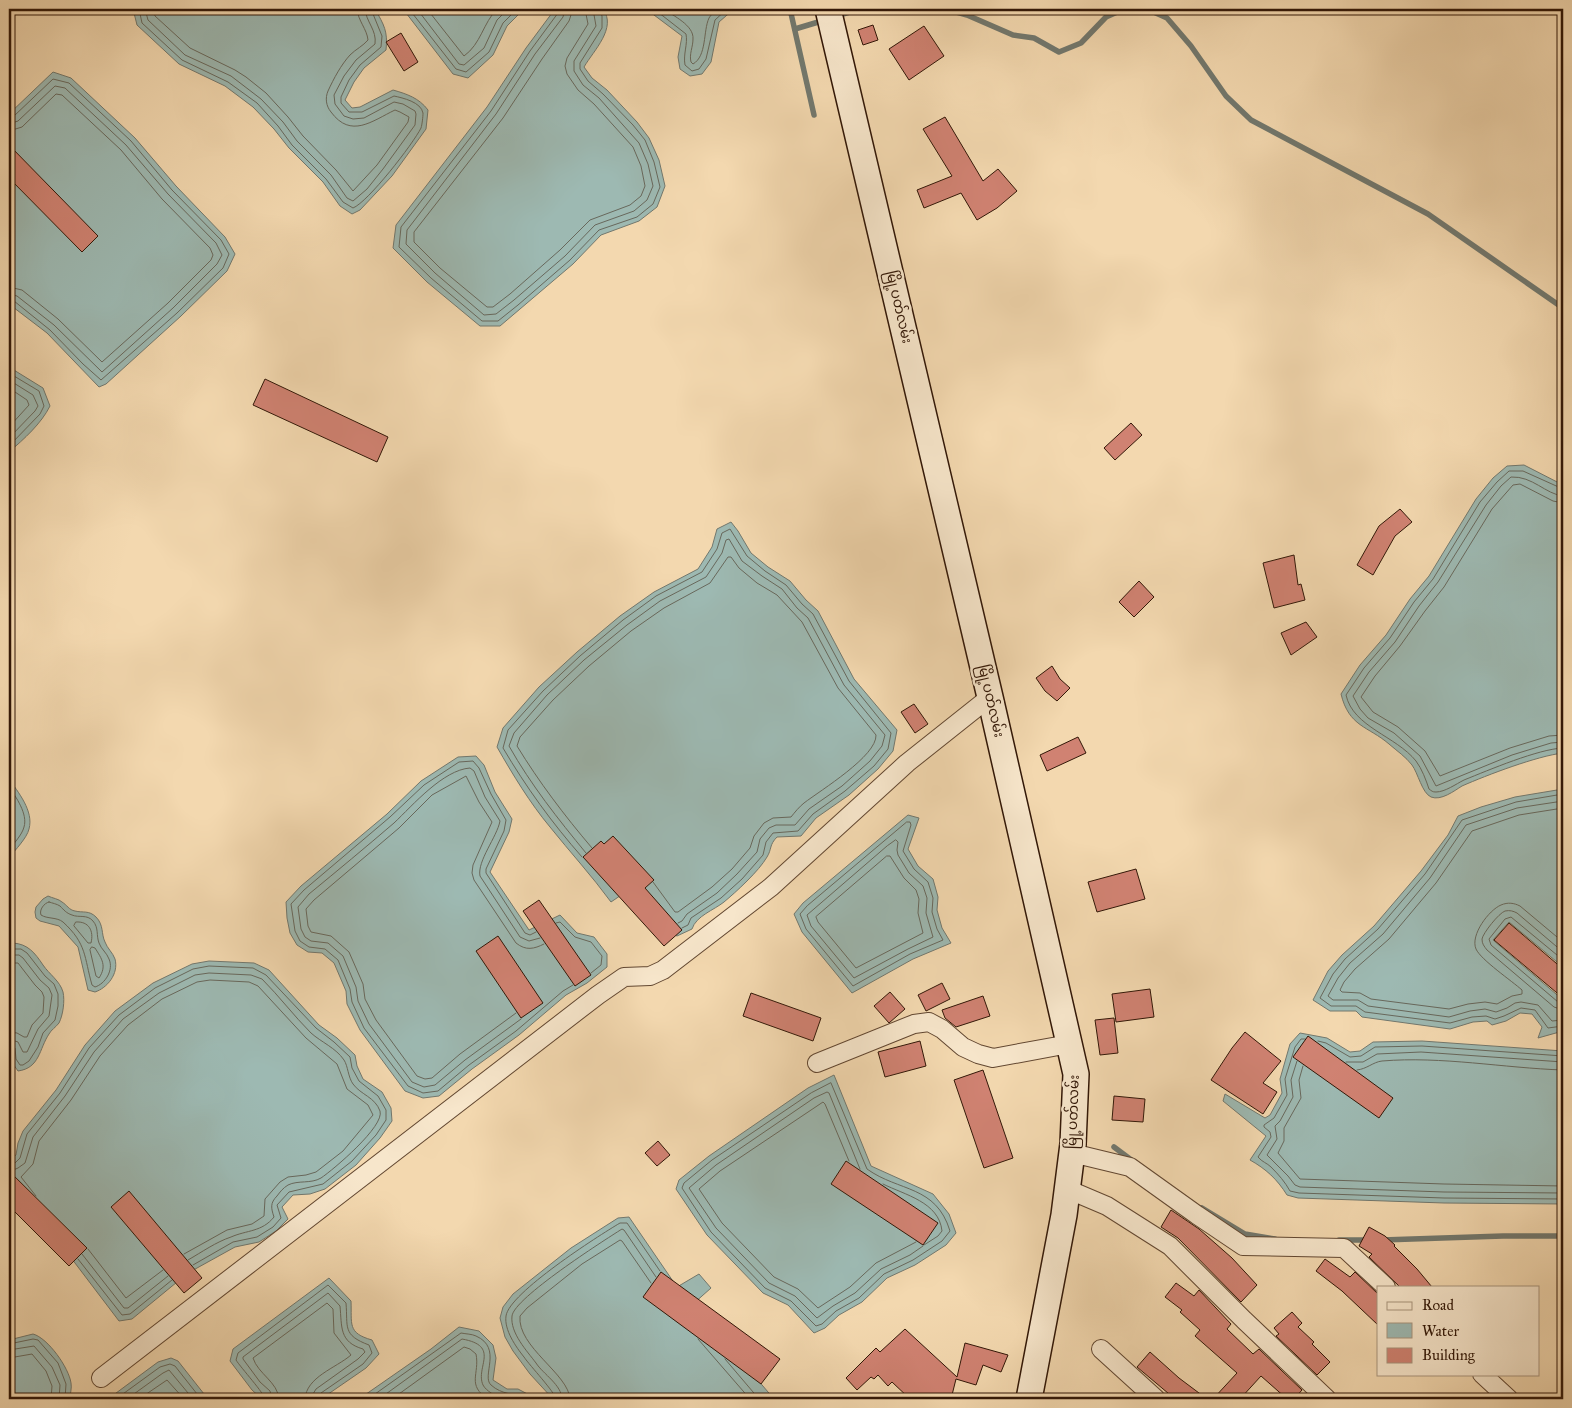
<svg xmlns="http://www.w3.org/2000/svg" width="1572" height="1408" font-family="'IM FELL Great Primer','Noto Sans Myanmar',serif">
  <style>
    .water { fill: #9db9b2; stroke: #72786e }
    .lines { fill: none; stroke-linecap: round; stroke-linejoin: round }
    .shore { stroke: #68685c; stroke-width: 1 }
    .stream { stroke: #72786e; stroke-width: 5.5 }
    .building { fill: #d08272; stroke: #321707 }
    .street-casing { stroke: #624731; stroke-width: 20 }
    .secondary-casing { stroke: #321707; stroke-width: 28 }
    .street { stroke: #f7e6cb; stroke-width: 18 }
    .secondary { stroke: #f7e6cb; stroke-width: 25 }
    .labels { text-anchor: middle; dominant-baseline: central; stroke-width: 5; stroke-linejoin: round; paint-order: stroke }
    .street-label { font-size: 14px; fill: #321707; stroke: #f7e6cb }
  </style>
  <rect width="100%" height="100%" fill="#f3d8af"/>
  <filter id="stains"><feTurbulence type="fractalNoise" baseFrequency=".004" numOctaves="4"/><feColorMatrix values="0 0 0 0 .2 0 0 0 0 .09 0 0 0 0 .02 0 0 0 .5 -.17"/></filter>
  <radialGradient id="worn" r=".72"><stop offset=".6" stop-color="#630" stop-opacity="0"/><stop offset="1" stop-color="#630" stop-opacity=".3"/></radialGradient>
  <g class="water">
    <path d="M 133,9 L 375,9 C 384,25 388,31 386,50 L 364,68 L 354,82 L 345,100 L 352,108 L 360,107 L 393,90 C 407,94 419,98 428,110 L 426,129 L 392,176 L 360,210 L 352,214 L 340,206 L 323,182 L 289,148 L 274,129 L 253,107 L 225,86 L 179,64 L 137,25 Z"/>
    <polygon points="403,9 524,9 507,26 493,55 468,78 453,74"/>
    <path d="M 555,9 L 603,9 C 617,28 594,50 584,67 L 592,78 L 607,90 L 637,122 L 649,138 L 659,160 L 665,186 L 657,207 L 639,221 L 601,235 L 573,264 L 500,326 L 480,326 L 427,282 L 393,248 L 396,225 L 487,107 L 526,48 Z"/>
    <polygon points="646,9 734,9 719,22 711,62 702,74 690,76 680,69 678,57 682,36"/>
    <polygon points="53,72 71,78 135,138 176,186 225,237 235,254 227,271 181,316 106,384 99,387 47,333 9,304 9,114"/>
    <path d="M 9,367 L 43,388 L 50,406 C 41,424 24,439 9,452 Z"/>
    <path d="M 1524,465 L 1563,485 L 1563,753 C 1537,756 1487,775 1462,786 C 1454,791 1441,801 1431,797 C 1422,793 1418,773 1412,765 C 1406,757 1397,751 1389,744 C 1368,726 1349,727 1341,694 L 1360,665 L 1386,635 L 1410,599 L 1429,576 L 1476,499 L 1493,478 L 1507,466 Z"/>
    <path d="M 731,522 L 738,531 L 751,553 L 768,567 L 790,581 L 806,600 L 818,611 L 854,679 L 897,730 L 893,751 L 878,769 L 849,795 L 816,818 L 801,836 L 777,837 C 769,845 772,849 767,857 C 759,871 736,892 724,902 C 714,910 696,916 692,929 L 677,936 L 666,931 L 633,887 L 611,902 C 592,876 570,852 550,827 C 530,803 513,775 497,747 L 503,728 L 539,687 L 577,652 L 620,616 L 654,592 L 698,569 L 712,547 L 717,529 Z"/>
    <polygon points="476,756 484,765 495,792 512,819 509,832 490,872 529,930 560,915 577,933 594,937 607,954 607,967 587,983 566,995 519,1035 472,1069 439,1096 423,1098 405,1091 360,1030 347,1004 346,991 334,963 322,953 308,952 297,945 290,933 287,918 286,902 301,886 387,814 421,781 458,757"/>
    <path d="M 9,779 C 18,792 34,811 29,829 C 27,838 15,850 9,858 Z"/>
    <polygon points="1563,789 1563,967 1509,922 1493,940 1563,1000 1563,1031 1538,1038 1542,1027 1532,1014 1520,1013 1506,1021 1492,1025 1487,1021 1473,1022 1450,1029 1362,1017 1356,1011 1330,1011 1313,1000 1328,971 1342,955 1374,926 1421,871 1448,835 1458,816 1481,807 1515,797"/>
    <polygon points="908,815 919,818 908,849 918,866 933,879 938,897 937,910 942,928 951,943 913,959 852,993 802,932 794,914 803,903"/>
    <path d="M 48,896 C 52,898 59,899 62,902 C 67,905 69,910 75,911 C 83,913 89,910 96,917 C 104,925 101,934 105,942 C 107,948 113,953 115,959 C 119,974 107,988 95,992 L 88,990 L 78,947 L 59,926 L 40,921 L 36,918 L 35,912 L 36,907 L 43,899 Z"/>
    <path d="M 13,943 C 28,944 35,953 43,965 C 49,974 60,981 63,992 C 65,1001 63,1015 59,1023 C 56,1027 51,1030 49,1034 C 39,1049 40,1068 18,1071 L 11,1061 L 11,1052 L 9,1045 L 9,945 Z"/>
    <polygon points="209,961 254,963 269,970 319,1025 337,1038 355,1055 357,1066 363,1079 382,1092 391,1108 392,1121 380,1138 356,1165 325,1189 310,1194 293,1195 282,1207 288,1219 276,1231 259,1242 235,1247 188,1273 132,1319 119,1321 56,1238 9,1192 9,1160 16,1155 18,1143 23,1131 56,1090 85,1045 115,1011 153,983 192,964"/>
    <path d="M 1300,1033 L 1327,1038 L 1350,1052 L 1360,1051 L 1373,1042 L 1422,1041 L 1563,1051 L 1563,1204 L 1444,1203 L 1298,1198 L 1287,1195 C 1277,1179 1266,1169 1250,1160 L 1266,1136 L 1223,1101 L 1225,1094 L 1265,1118 L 1270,1115 L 1282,1093 L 1280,1079 L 1290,1044 Z"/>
    <polygon points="834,1075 871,1166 933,1194 949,1214 956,1233 946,1245 915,1265 887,1278 862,1302 839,1315 825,1328 814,1333 788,1305 763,1293 707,1235 676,1189 679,1180 709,1156 808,1088"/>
    <polygon points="629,1217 677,1287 699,1274 711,1288 693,1304 774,1399 553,1399 530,1374 513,1351 505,1337 500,1318 503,1307 513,1294 571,1248 618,1218"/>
    <path d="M 329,1278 L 351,1301 C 352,1324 347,1333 372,1340 L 379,1354 L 366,1368 L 321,1399 L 262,1399 L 252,1390 L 230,1361 L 233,1349 Z"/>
    <polygon points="459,1327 479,1331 493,1345 496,1358 493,1380 507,1389 518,1389 537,1399 359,1399 431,1349"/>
    <path d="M 33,1334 C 48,1338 69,1368 71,1383 C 72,1388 70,1394 70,1399 L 9,1399 L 9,1340 Z"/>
    <polygon points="171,1358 178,1361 208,1399 108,1399 158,1362"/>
  </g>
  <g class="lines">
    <g class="shore">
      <path d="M 139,9 L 142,23 L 182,60 L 228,82 L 257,103 L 278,126 L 292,145 L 326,179 L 343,202 L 353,208 C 368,202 413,144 421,128 C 422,125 423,117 423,113 C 421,102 403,98 394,96 L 362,112 L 349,112 L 341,103 L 341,97 L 349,80 L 360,65 L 381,47 L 382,36 L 371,9"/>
      <path d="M 145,9 L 148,20 L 185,55 L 231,76 L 261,99 L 283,122 L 297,141 L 331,175 L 347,198 L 353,201 L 367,189 L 383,169 L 415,125 L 416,114 L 415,111 L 403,104 L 394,102 L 364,118 L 353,119 L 344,116 L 335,104 L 334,95 L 344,76 L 356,60 L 375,44 C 377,30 366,22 365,9"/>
      <path d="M 153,9 L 155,16 L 190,48 L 235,70 L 246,77 L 266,93 L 288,117 L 303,136 L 336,170 L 353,191 L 377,165 L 408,122 L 409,117 L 400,112 L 395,110 C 372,121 351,139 331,112 C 326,106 325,98 328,91 C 334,78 341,65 350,55 C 356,49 363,46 368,40 C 367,29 358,21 357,9"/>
      <polyline points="409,9 456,69 466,72 489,52 503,23 517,9"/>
      <polyline points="417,9 459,64 464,65 484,48 497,20 508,9"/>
      <path d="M 427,9 L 464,56 C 481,44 483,23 497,9"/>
      <polyline points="559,9 558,13 530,51 491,111 401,227 399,247 431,278 482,321 498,321 518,305 570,260 599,230 637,217 653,204 660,187 654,162 645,140 633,125 603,94 588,81 580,69 580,63 602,28 602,16 599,9"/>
      <polyline points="565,9 563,17 535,54 496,114 407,230 406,244 435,273 484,315 496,314 514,300 565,256 595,225 634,211 647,200 653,186 648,164 639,143 599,98 583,85 574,71 574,61 596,26 593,9"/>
      <polyline points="573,9 569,21 542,59 503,118 414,232 414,242 440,268 487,307 493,307 510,294 560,250 590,220 630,205 641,196 645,186 641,166 633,147 594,104 578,90 567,74 565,66 567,58 588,24 585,9"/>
      <path d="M 654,9 L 686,34 C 688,44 683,54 685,65 L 692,71 L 699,69 L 706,59 L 715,20 L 727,9"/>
      <path d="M 664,9 C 673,16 694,25 693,39 C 693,47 689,54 691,62 L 693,64 C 707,56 703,31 709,18 C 711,14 715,12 718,9"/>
      <polyline points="9,117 14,116 53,79 69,83 131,141 172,190 221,240 229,254 223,268 177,313 101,380 83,364 50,330 14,301 9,300"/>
      <polyline points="9,124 18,121 55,86 65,88 126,145 168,194 216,243 222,255 217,264 173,308 102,372 54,325 17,296 9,294"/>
      <polyline points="9,131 22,127 56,94 62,95 121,150 162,199 210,248 213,255 211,260 168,303 102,362 58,319 22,290 9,287"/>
      <polyline points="9,373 39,391 44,406 40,414 9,446"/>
      <polyline points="9,380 33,395 38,406 35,411 9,438"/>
      <polyline points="9,388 27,400 29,405 9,427"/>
      <path d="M 1563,489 L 1523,471 L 1509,471 L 1497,482 L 1480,502 L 1433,579 L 1414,602 L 1390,638 L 1364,668 L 1346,695 C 1353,727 1396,736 1416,761 C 1422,769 1426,780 1429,789 C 1432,791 1432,792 1436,792 C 1445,792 1456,784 1464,780 C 1489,770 1538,749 1563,748"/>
      <path d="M 1563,496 C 1545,494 1533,476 1511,477 L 1501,486 L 1486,505 L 1438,582 L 1419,606 L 1395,642 L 1369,672 L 1353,696 L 1360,709 L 1368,718 L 1394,733 L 1420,756 L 1436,786 L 1512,755 L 1551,743 L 1563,742"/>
      <polyline points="1563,503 1553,501 1520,484 1513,485 1492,509 1444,587 1425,611 1400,646 1375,676 1361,697 1373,712 1398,727 1425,751 1440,776 1510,748 1549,736 1563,735"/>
      <path d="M 9,787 C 16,797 28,814 24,827 C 22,835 14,843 9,850"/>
      <polyline points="1563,794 1516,802 1462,820 1425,874 1378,929 1345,959 1333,974 1320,998 1331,1006 1356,1006 1365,1012 1450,1023 1472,1017 1486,1016 1495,1019 1504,1016 1521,1008 1535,1010 1548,1028 1563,1026"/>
      <polyline points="1563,801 1517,808 1466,825 1430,878 1383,934 1350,963 1338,978 1328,996 1333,1000 1358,1000 1368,1006 1449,1017 1470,1011 1485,1009 1496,1012 1507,1008 1515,1003 1521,1002 1538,1005 1552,1021 1563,1020"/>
      <path d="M 1563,808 L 1519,815 L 1472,831 L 1436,883 L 1389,939 L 1355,969 L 1344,982 L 1340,990 L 1342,992 L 1360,993 L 1371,999 L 1449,1009 L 1468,1004 L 1485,1002 L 1497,1004 L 1512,996 L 1522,994 L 1522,990 C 1512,981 1481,960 1476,949 C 1470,935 1489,910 1501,905 C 1508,902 1514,903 1520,906 L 1563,942"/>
      <polygon points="907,822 910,822 911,825 903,851 914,869 928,882 933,898 932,912 937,929 943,940 910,954 853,986 806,929 800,914 807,906"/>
      <polygon points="896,840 898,842 897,850 898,855 909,873 923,886 927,898 926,913 933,937 908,949 854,978 811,926 807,915 887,846"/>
      <path d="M 592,848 C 564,815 539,782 517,746 L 520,737 L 553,700 L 589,666 L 631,631 L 664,608 L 710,583 L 728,557 L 731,557 L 739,568 L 757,583 L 777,595 L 802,622 L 838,688 L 876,735 C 877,756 821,790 804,803 C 799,807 795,812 791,817 L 773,818 L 764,823 L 754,836 L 750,848 L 732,869 L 712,887 L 678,912 L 675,912 L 653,882"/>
      <path d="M 586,853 C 558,819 531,785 509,746 L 514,733 L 547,695 L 584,660 L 627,625 L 660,601 L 706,577 L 722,553 L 726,540 L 729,539 L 742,561 L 762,576 L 782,589 L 797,608 L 808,618 L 844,685 L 885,735 L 882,746 L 870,761 L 842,786 L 809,809 L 795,825 L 776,825 L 769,828 L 760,839 L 757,852 L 737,874 L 717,893 L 687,914 L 682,921 L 678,923"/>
      <polygon points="887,856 890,856 904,878 916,890 919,899 918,913 923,933 856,968 818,922 816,917"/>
      <path d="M 582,857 C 552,823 526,787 503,748 L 508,730 L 543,691 L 580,656 L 623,620 L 656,596 L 702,572 L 717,549 L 722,533 L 730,529 L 747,556 L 765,571 L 786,585 L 802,604 L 813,614 L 849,681 L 891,733 L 888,749 L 874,766 L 845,791 L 813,814 L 798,831 L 773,833 L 766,842 L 763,855 L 742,879 L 721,898 L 691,918 L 688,925 L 682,928"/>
      <path d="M 49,902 C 52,903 57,904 60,906 C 64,910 66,913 72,915 C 79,918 87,914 93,921 C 99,928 96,935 99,943 C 101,949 107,953 109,959 C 114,970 105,984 95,987 L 92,985 C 84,957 87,944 63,922 C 57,917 47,919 41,915 C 39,910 44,903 49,902 Z"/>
      <path d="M 76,922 C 89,921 94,931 91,943 L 88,943 L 74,926 Z"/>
      <polyline points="556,923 560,922 575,937 591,942 602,956 601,965 591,973"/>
      <polyline points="536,932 530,935 525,933 486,873 486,869 504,831 506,820 491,794 479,768 473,761 459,762 424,785 390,817 304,890 291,904 295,931 300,941 309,947 325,949 338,960 350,989 352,1002 364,1028 408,1086 423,1093 438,1091 469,1065 516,1031 563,991 573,985"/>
      <path d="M 92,947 L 95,948 C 102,959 107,966 99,978 L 96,976 L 90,950 Z"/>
      <polyline points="9,949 21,949 27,953 45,976 54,984 58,994 58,1006 55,1020 43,1033 38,1047 29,1061 23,1065 20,1065 16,1059 15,1048 9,1046"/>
      <path d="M 1563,952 L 1517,913 C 1513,911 1510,910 1505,911 C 1499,913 1483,933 1482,939 C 1482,944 1484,946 1487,950 L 1554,1007 L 1563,1010"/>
      <polyline points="9,955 19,955 23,958 40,980 49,988 52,995 49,1016 38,1029 27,1052 23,1052 18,1042 9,1039"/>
      <polyline points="1563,960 1511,917 1505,919 1489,939 1491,945 1558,1002 1563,1003"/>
      <polyline points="9,963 18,963 35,985 42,992 44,997 43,1013 32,1025 27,1037 24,1037 17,1033 9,1032"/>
      <path d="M 516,1013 L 460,1054 L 432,1078 L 425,1079 L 417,1076 L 376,1020 L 365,999 L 363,984 L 349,952 L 331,936 L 311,932 L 308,926 L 306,909 L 314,900 L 399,828 L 432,795 L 466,776 L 479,802 L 492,822 L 473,865 L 472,873 L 474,880 L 516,943 C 526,951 534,949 544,944"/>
      <path d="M 521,1019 L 465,1060 L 435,1085 L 424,1087 L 412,1082 L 369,1024 L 358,1001 L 356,987 L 343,956 L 328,943 L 311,941 L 305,937 L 301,929 L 298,907 L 309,894 C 337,871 366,847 394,823 C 413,805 443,770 470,768 L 474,771 L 485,797 L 500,821 C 497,837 477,861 480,876 L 520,937 L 529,941 L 540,938"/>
      <path d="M 1305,1039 L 1301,1039 L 1295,1047 L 1285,1079 L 1287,1095 L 1274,1118 L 1264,1125 L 1264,1127 L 1270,1132 L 1271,1137 L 1258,1157 C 1262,1162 1267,1163 1271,1167 C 1279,1175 1285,1182 1290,1191 L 1299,1193 L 1444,1198 L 1563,1199"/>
      <polyline points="1318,1041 1326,1043 1350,1057 1361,1056 1375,1047 1422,1046 1563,1056"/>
      <polyline points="1297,1061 1291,1080 1293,1097 1280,1121 1275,1126 1277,1139 1267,1155 1288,1176 1295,1185 1300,1187 1444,1192 1563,1193"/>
      <polyline points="1346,1062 1363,1062 1377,1054 1421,1052 1563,1062"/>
      <polyline points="1303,1066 1299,1080 1301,1098 1284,1128 1284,1141 1278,1153 1300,1179 1444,1184 1563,1186"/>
      <path d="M 1357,1070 C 1367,1069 1373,1062 1382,1061 C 1442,1056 1503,1068 1563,1070"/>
      <path d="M 831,1083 L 867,1169 C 899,1192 936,1185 950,1231 L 942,1241 L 913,1260 L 884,1274 L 859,1298 L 836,1311 L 822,1324 L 816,1326 L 791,1301 L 765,1288 L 711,1232 L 682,1188 L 684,1183 L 712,1160 L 811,1093 Z"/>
      <polyline points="849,1161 825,1104 823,1102 720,1171 699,1189 722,1223 774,1277 798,1289 818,1308 850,1287 876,1263 916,1242"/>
      <polyline points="9,1165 14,1164 20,1158 27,1134 60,1093 89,1048 119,1015 155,988 193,969 209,966 253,968 266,975 316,1028 334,1042 350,1057 352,1068 359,1081 378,1096 386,1110 386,1120 376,1135 352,1161 323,1184 289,1192 277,1205 281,1218 273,1227 257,1237 233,1242 193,1265"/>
      <polyline points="860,1169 829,1093 827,1092 814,1098 716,1165 689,1188 716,1228 769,1283 795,1296 817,1318 833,1306 855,1293 881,1269 910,1255 923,1246"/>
      <path d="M 11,1171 L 18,1168 L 25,1163 L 33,1137 L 65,1096 L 94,1052 L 123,1019 L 159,993 L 195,975 L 209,973 L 251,975 L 262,979 C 279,996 294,1016 311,1033 C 321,1042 336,1048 344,1060 C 348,1066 348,1077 353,1084 C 361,1095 375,1097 380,1111 C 385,1126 333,1170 321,1178 C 311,1184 298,1180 288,1185 C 283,1188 280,1192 277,1196 C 270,1203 271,1208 274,1217 C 262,1232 247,1230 231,1237 C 216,1242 202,1252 188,1260"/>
      <path d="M 883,1184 C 905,1195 939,1202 942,1231 L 938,1236 L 924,1245"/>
      <polyline points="36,1196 21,1177 33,1164 39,1141 71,1100 100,1056 128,1025 162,999 197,982 210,980 249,982 258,986 306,1038 337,1064 347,1089 368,1105 373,1115 343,1151 316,1172 306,1175 288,1177 280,1182 265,1199 264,1216 252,1224 227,1230 184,1254"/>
      <polyline points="88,1249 126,1298 163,1270"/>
      <polyline points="82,1254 124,1308 128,1308 168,1276"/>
      <polyline points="78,1259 122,1315 130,1314 172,1280"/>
      <polyline points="698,1339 750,1399"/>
      <polyline points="9,1344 33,1339 38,1340 58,1363 66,1384 65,1399"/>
      <polyline points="9,1350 34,1346 52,1367 60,1385 59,1399"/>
      <polyline points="9,1358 32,1354 46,1371 52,1386 51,1399"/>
      <polyline points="725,1359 759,1399"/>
      <polyline points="116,1399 160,1367 170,1364 175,1366 201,1399"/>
      <polyline points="127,1399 163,1373 169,1370 193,1399"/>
      <polyline points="139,1399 167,1380 184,1399"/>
      <path d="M 265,1399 C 265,1394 241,1368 236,1360 L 238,1353 L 328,1285 L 346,1303 C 348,1327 342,1335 369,1345 L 372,1353 L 363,1364 L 321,1393 L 319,1399"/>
      <path d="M 272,1399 L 270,1391 L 260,1382 L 243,1359 L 243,1357 L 328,1293 L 340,1306 C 342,1327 339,1342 363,1349 L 365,1352 L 358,1359 L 316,1389 L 313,1394 L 312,1399"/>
      <path d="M 279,1399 C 278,1382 258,1374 253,1358 L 327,1303 L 333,1309 L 334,1333 L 351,1355 C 336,1368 306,1377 305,1399"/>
      <path d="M 368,1399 L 461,1333 C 466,1334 472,1334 476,1336 C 503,1348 481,1376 491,1385 C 502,1395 514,1393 527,1399"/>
      <path d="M 379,1399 L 462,1339 C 501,1346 475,1367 483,1385 C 486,1391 496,1396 501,1399"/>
      <path d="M 392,1399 L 464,1347 L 470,1349 L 476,1354 C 480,1374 466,1385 488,1399"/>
      <path d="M 556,1399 C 555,1392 530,1366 524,1357 C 516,1347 504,1330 506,1316 C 509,1293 598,1236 620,1223 L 627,1223 L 660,1271"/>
      <path d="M 562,1399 C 562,1385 543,1374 536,1363 C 527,1351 510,1333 512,1316 C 514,1298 603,1241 622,1229 L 624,1230 L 656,1277"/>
      <path d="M 570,1399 C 569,1374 517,1347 520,1316 L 527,1308 L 582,1264 L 620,1240 L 622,1241 L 651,1283"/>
    </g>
    <g class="stream">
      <polyline points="790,9 814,115"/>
      <polyline points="946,9 967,15 1013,35 1034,38 1059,52 1081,43 1106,17 1124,9"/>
      <polyline points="1147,9 1167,18 1191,46 1226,96 1251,120 1428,214 1563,308"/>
      <polyline points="836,16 853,11 870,12 888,9"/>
      <polyline points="795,29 825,20"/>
      <polyline points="1114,1147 1134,1162"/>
      <polyline points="1202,1208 1245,1234 1275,1239"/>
      <polyline points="1339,1240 1370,1240"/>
      <polyline points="1382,1240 1503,1236 1563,1236"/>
    </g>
  </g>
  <g class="building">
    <polygon points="873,25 878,40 863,45 858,30"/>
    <polygon points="924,26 944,56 909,80 889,49"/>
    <polygon points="401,33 418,62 404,71 386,42"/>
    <polygon points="945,117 983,181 998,169 1017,191 997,208 977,220 961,193 924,208 917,190 952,176 923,129"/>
    <polygon points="9,145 98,236 82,252 9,178"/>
    <polygon points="265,379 388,437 377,462 253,405"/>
    <polygon points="1131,423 1142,435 1115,460 1104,448"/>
    <polygon points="1400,509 1412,522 1395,536 1373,575 1357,565 1379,526"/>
    <polygon points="1294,555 1298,585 1301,584 1305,600 1274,608 1263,563"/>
    <polygon points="1139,581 1154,597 1134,617 1119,602"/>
    <polygon points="1306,622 1317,637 1291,655 1281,633"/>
    <polygon points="1052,666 1060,679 1070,688 1057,701 1045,691 1036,678"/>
    <polygon points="914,704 928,724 915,733 901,712"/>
    <polygon points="1078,737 1086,753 1047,771 1040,755"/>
    <polygon points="613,836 654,880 645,888 682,930 664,946 583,857 601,841 604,844"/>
    <polygon points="1136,869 1145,899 1097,912 1088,882"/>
    <polygon points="539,900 591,975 575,986 523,911"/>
    <polygon points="1509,923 1563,969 1563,998 1494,940"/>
    <polygon points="498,936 543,1003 521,1018 476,951"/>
    <polygon points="942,983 950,999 926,1011 918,995"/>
    <polygon points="1150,989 1154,1017 1116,1022 1112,994"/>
    <polygon points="890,992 905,1009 889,1023 874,1006"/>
    <polygon points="751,993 821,1018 813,1041 743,1016"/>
    <polygon points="983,996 990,1016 956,1027 945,1018 942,1010"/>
    <polygon points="1114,1018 1118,1053 1100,1055 1095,1020"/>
    <polygon points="1245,1032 1281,1061 1263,1083 1277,1092 1263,1114 1211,1080 1232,1048"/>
    <polygon points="1308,1036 1393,1098 1379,1118 1293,1057"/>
    <polygon points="920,1041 926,1066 885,1077 878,1052"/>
    <polygon points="983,1070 1013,1158 984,1168 954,1080"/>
    <polygon points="1114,1096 1145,1099 1143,1122 1112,1120"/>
    <polygon points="658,1141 670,1155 657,1166 645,1153"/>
    <polygon points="846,1161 938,1223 923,1245 831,1184"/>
    <polygon points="9,1171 87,1248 69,1266 9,1206"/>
    <polygon points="129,1191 202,1278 184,1293 111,1207"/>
    <polygon points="1171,1210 1199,1229 1232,1258 1257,1285 1241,1302 1178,1238 1161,1227"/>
    <polygon points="1369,1227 1385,1236 1395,1245 1394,1246 1417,1269 1432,1287 1400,1287 1369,1257 1372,1254 1359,1246"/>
    <polygon points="1325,1259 1350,1277 1355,1272 1378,1294 1378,1325 1342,1291 1316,1271"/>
    <polygon points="661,1272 780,1359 761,1384 643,1297"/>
    <polygon points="1176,1283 1194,1296 1199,1290 1231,1324 1227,1329 1253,1354 1259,1349 1302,1390 1294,1399 1287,1399 1261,1376 1240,1399 1213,1399 1237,1373 1195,1336 1200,1330 1180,1312 1182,1310 1165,1297"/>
    <polygon points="1292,1312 1302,1323 1298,1327 1314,1342 1312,1344 1330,1362 1317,1375 1276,1336 1279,1334 1274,1328"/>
    <polygon points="905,1329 957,1377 965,1343 1008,1355 1001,1372 983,1365 976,1385 956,1379 951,1399 910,1399 892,1382 888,1386 878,1375 874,1379 871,1377 857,1390 846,1378 876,1348 880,1352"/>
    <polygon points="1150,1352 1179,1378 1207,1399 1175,1399 1137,1367"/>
  </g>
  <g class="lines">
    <defs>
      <g id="street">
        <polyline points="817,1063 914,1024 929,1022 942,1029 963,1047 978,1054 993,1058 1069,1044"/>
        <polyline points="1072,1153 1130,1167 1197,1215 1243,1246 1344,1248 1386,1287"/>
        <polyline points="1067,1189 1107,1206 1170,1246 1244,1320 1327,1399"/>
        <polyline points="1101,1349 1156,1399"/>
        <polyline points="1482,1374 1509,1399"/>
        <polyline points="101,1378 598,995 624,977 650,976 663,970 771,887 907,763 990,697"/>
      </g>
      <polyline id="secondary" points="828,9 990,697 1076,1074 1073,1144 1064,1215 1029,1399"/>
    </defs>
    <use href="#street" class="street-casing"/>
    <use href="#secondary" class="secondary-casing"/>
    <use href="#street" class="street"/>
    <use href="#secondary" class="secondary"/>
  </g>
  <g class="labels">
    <g class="street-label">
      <text transform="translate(899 307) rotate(77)">မြို့ပတ်လမ်း</text>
      <text transform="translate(991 701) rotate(77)">မြို့ပတ်လမ်း</text>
      <text transform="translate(1073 1112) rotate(-88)">မြို့ပတ်လမ်း</text>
    </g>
  </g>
  <rect width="1572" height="1408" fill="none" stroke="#f3d8af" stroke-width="30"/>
  <rect x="10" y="10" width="1552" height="1388" fill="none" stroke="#321707" stroke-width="2.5"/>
  <rect x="15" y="15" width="1542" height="1378" fill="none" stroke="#321707"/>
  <rect x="1377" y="1286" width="162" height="90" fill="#f7e6cb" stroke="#a8937d"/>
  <rect x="1387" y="1302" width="25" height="8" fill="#f7e6cb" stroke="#a8937d"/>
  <text x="1422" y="1310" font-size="15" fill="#321707">Road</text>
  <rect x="1387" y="1323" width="25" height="15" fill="#9db9b2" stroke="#a8937d"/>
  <text x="1422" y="1336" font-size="15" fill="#321707">Water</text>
  <rect x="1387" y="1348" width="25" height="15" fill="#d08272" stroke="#a8937d"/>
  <text x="1422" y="1360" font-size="15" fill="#321707">Building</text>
  <rect width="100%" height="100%" filter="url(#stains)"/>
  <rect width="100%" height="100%" fill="url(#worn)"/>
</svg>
